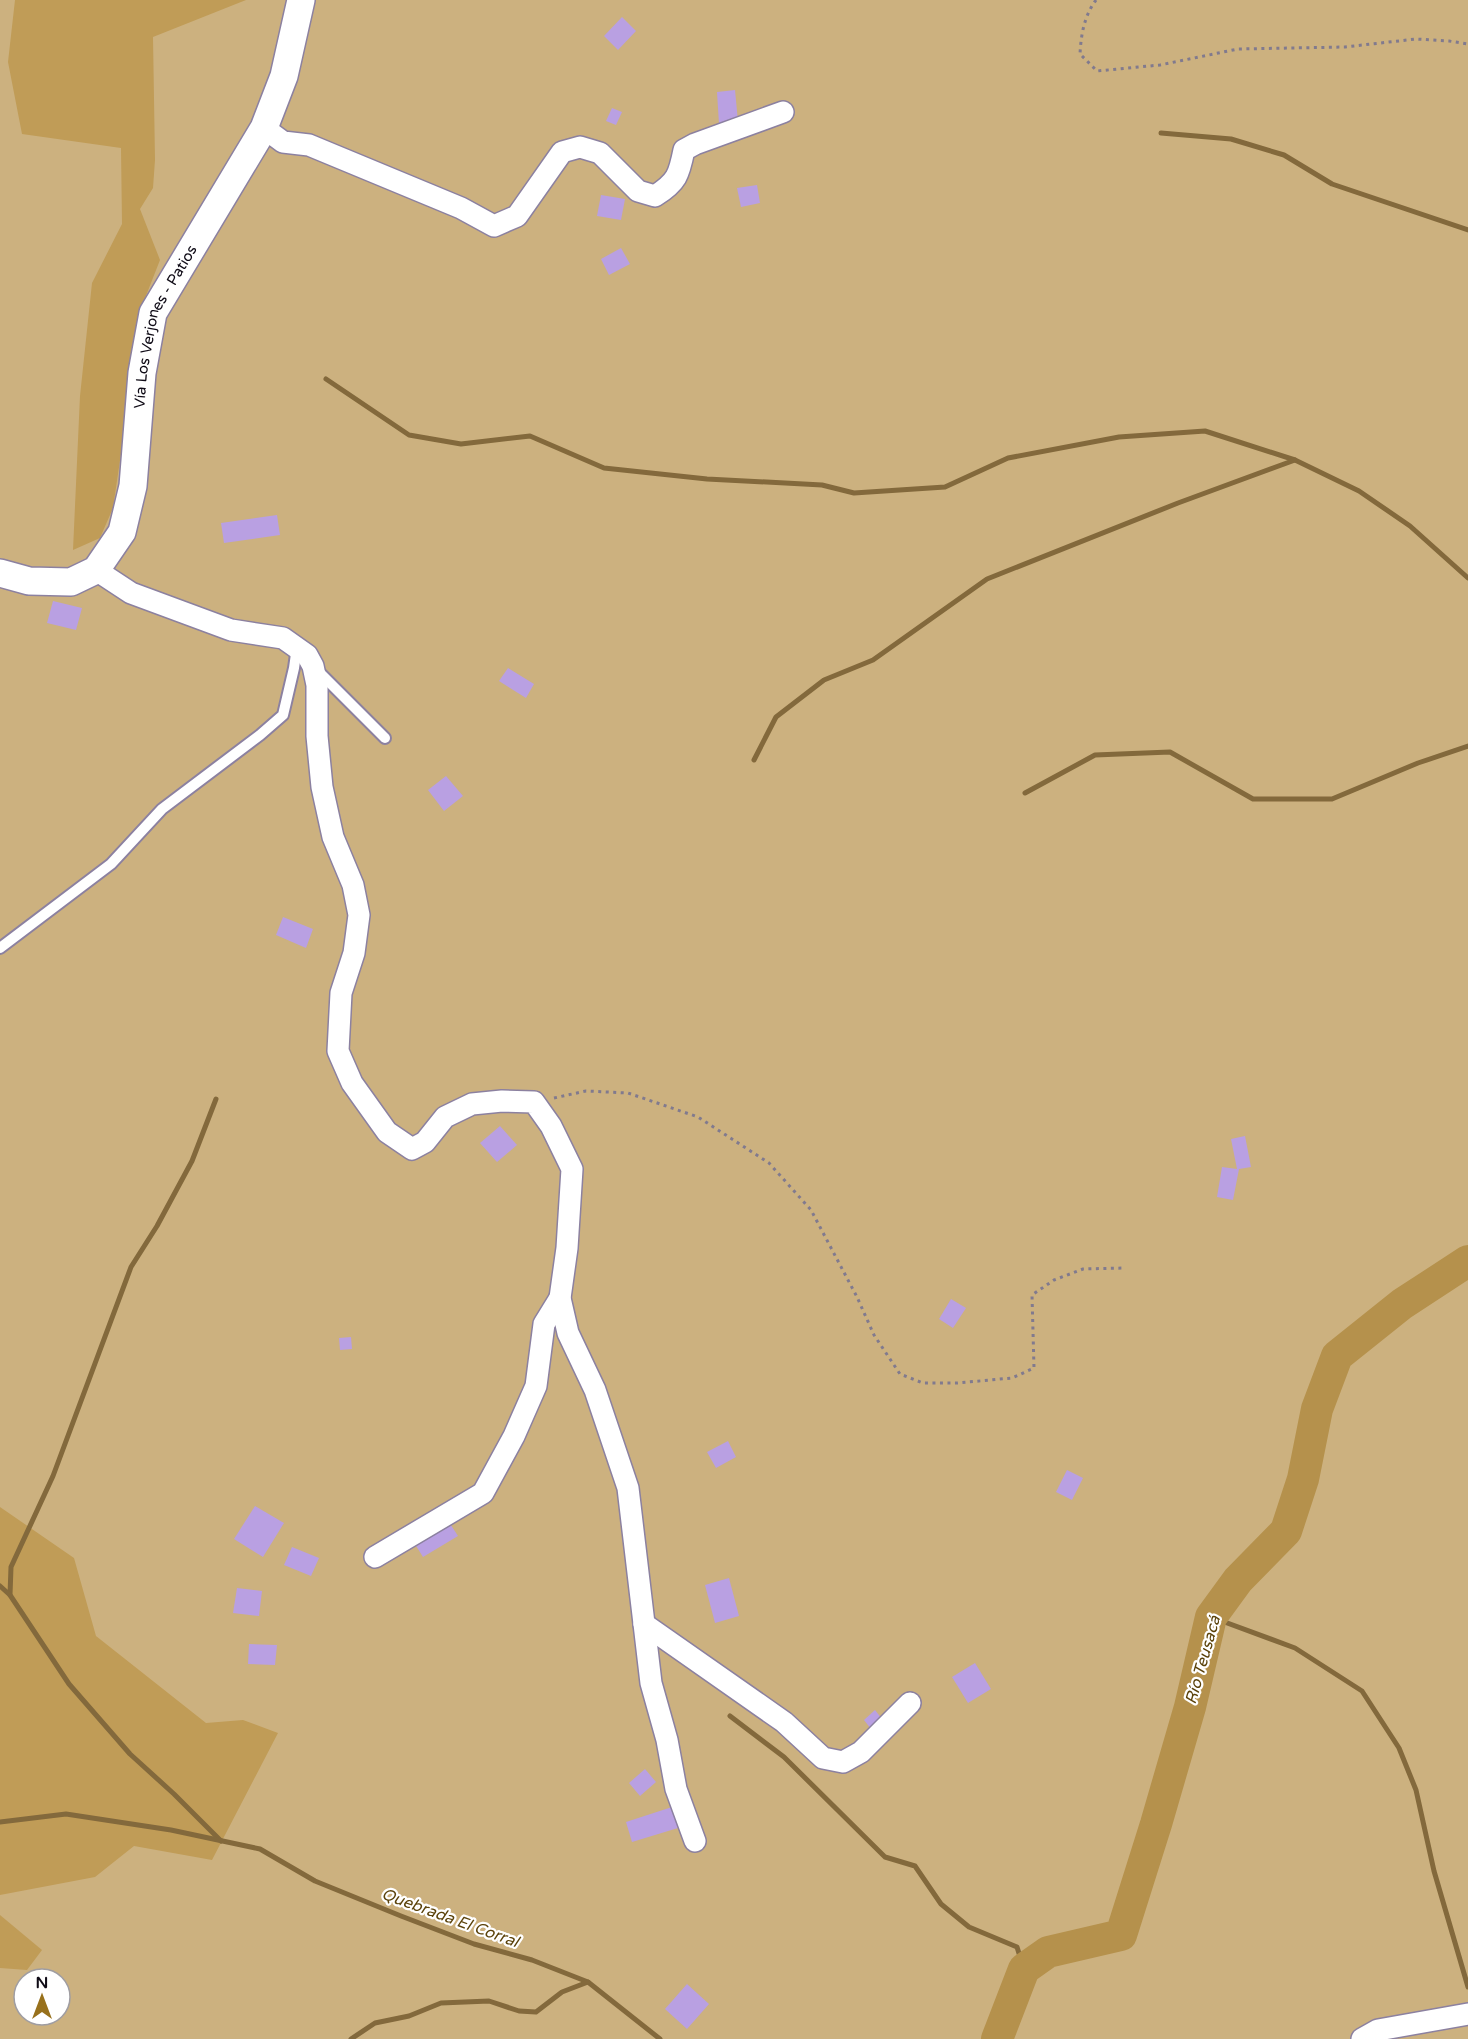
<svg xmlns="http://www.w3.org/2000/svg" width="1468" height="2039" font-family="'Varela Round',sans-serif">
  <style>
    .green { fill: #ccb17f; fill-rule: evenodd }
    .forest { fill: #c09c57 }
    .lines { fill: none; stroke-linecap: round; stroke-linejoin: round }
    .stream { stroke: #83693c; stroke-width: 5 }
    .river { stroke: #b5914c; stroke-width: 32 }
    .building { fill: #b9a0e2 }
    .service-casing { stroke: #8c81a0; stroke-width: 14 }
    .minor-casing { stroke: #8c81a0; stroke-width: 24 }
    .tertiary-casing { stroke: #8c81a0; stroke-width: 30 }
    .path { stroke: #817a8e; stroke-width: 3; stroke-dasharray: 3 4.5; stroke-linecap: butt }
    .service { stroke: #fff; stroke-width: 10 }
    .minor { stroke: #fff; stroke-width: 21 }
    .tertiary { stroke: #fff; stroke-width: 27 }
    .labels { text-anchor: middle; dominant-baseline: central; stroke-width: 4.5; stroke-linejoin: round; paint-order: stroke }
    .street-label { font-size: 15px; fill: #0f0b16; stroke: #fff }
    .water-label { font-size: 16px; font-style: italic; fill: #5b420a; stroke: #fff }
  </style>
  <rect width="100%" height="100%" fill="#ece2fe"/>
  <path class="green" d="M 0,0 L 1468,0 L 1468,2039 L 0,2039 ZM 24,1979 L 60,1979 L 60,2015 L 24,2015 Z"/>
  <g class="forest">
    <polygon points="15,0 246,0 153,37 155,160 153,188 140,209 160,260 140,311 133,372 113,508 100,538 73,550 80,396 92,283 122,224 121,148 22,134 8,62"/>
    <polygon points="0,1507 74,1558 96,1636 206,1723 243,1720 278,1733 212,1860 134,1846 95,1877 0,1895"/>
    <polygon points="0,1915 42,1950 27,1970 0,1968"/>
  </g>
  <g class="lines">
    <g class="stream">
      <polyline points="1161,133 1231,139 1284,155 1332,184 1468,230"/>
      <polyline points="326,379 409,435 461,444 530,436 604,468 707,479 822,485 854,493 945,487 1008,458 1119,437 1205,431 1295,460 1359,491 1410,526 1468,578"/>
      <polyline points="754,760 776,717 824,680 873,660 987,579 1178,503 1295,460"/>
      <polyline points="1025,793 1095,755 1170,752 1253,799 1332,799 1418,763 1468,746"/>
      <polyline points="216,1099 192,1161 157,1226 131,1267 53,1476 11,1567 10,1595 69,1684 130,1754 174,1794 221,1841"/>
      <polyline points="0,1586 10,1595"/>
      <polyline points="1211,1617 1295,1648 1362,1691 1399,1748 1416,1790 1434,1871 1468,1987"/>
      <polyline points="730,1716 784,1757 885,1857 915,1866 941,1904 969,1927 1017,1947 1024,1969"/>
      <polyline points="0,1822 66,1814 171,1830 260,1849 315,1881 401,1916 474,1944 532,1960 588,1982 660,2039"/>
      <polyline points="351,2039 375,2023 409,2016 441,2003 489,2001 519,2011 536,2012 562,1992 588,1982"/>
    </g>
    <polyline class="river" points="997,2039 1024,1969 1048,1952 1121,1935 1156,1824 1190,1707 1211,1617 1238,1580 1286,1531 1303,1479 1317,1409 1337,1356 1402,1304 1468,1261"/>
  </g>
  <g class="building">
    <polygon points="622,17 636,31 618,50 604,36"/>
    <polygon points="735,90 738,122 719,124 717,92"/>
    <polygon points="612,108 622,112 616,125 606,121"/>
    <polygon points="757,185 760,203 741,207 737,188"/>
    <polygon points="601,195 625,199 621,220 597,216"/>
    <polygon points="621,248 630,264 609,275 601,259"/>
    <polygon points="277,515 280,535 224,543 221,523"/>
    <polygon points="53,601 82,608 76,630 47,623"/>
    <polygon points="508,668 534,684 526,698 499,681"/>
    <polygon points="446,776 463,796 444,811 428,790"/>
    <polygon points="283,917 313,929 306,948 276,935"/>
    <polygon points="500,1126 517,1145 497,1162 480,1143"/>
    <polygon points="1245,1136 1251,1167 1239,1169 1233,1200 1217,1197 1222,1167 1237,1169 1231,1139"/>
    <polygon points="951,1299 966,1308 953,1328 939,1319"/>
    <polygon points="351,1337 352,1349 340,1350 339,1338"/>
    <polygon points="728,1441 736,1457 716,1468 707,1452"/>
    <polygon points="1067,1470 1083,1478 1072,1500 1056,1492"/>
    <polygon points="255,1506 284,1523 263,1557 234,1539"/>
    <polygon points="447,1519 458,1536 423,1557 413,1541"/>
    <polygon points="292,1547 319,1558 311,1576 284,1565"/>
    <polygon points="729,1578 739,1616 715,1623 705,1585"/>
    <polygon points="237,1588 262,1591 259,1616 233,1613"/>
    <polygon points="249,1644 277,1645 275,1665 248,1664"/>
    <polygon points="975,1663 991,1689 968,1703 952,1677"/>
    <polygon points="875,1710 882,1719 871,1729 864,1720"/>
    <polygon points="645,1769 656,1782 640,1796 629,1783"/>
    <polygon points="672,1807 678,1828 632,1842 626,1822"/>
    <polygon points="687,1984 709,2004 687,2029 665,2009"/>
  </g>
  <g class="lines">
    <defs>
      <g id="service">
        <polyline points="317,670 385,738"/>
        <polyline points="0,948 111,864 162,809 260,735 283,715 294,668 297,647"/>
      </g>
      <g id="minor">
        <path d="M 264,128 L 283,142 L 309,145 L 461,208 L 494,226 L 517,216 L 562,152 L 580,147 L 600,153 L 638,191 L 655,196 C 677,182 679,175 684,150 L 695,144 L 783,112"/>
        <polyline points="96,570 131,593 231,630 283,638 307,655 313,666 317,685 317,736 322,787 333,837 353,885 359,915 354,953 341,993 338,1051 352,1083 387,1132 412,1149 425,1142 445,1117 472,1104 502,1101 534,1102 551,1126 572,1169 567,1248 560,1298 568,1333 595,1390 628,1488 651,1683 667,1740 676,1789 695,1841"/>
        <polyline points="375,1557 483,1493 514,1436 536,1386 544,1324 560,1298"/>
        <polyline points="644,1624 784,1722 823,1758 843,1762 861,1752 910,1703"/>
        <polyline points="1362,2039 1378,2030 1468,2014"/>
      </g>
      <g id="tertiary">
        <path id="s1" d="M 0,573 L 29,581 L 71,582 L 96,570 L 122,532 L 133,486 L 142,373 L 153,313 L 264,128 L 284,76 L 301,0"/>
      </g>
    </defs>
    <use href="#service" class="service-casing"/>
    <use href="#minor" class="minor-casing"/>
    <use href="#tertiary" class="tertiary-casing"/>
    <g class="path">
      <path d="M 1096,0 C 1084,16 1081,35 1080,54 L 1097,71 L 1160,65 L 1238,49 L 1345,47 L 1416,39 L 1449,41 L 1468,44"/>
      <polyline points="554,1098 586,1091 628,1093 698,1117 769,1163 811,1210 857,1297 874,1335 900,1374 923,1383 957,1383 1012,1378 1034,1368 1032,1295 1054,1280 1083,1269 1124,1268"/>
    </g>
    <use href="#service" class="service"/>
    <use href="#minor" class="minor"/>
    <use href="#tertiary" class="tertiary"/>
  </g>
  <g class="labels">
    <g class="street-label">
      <text stroke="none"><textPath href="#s1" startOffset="358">Vía Los Verjones - Patios</textPath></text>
    </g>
    <g class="water-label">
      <text transform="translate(1203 1660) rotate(-74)">Río Teusacá</text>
      <text transform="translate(450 1918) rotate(20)">Quebrada El Corral</text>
    </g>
  </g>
  <g transform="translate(42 1997)"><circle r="28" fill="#ffffff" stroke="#9f9da2" stroke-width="1.5"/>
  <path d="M0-4.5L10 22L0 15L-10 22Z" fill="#98711c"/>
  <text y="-9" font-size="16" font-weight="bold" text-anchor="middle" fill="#0f0b16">N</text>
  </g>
</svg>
